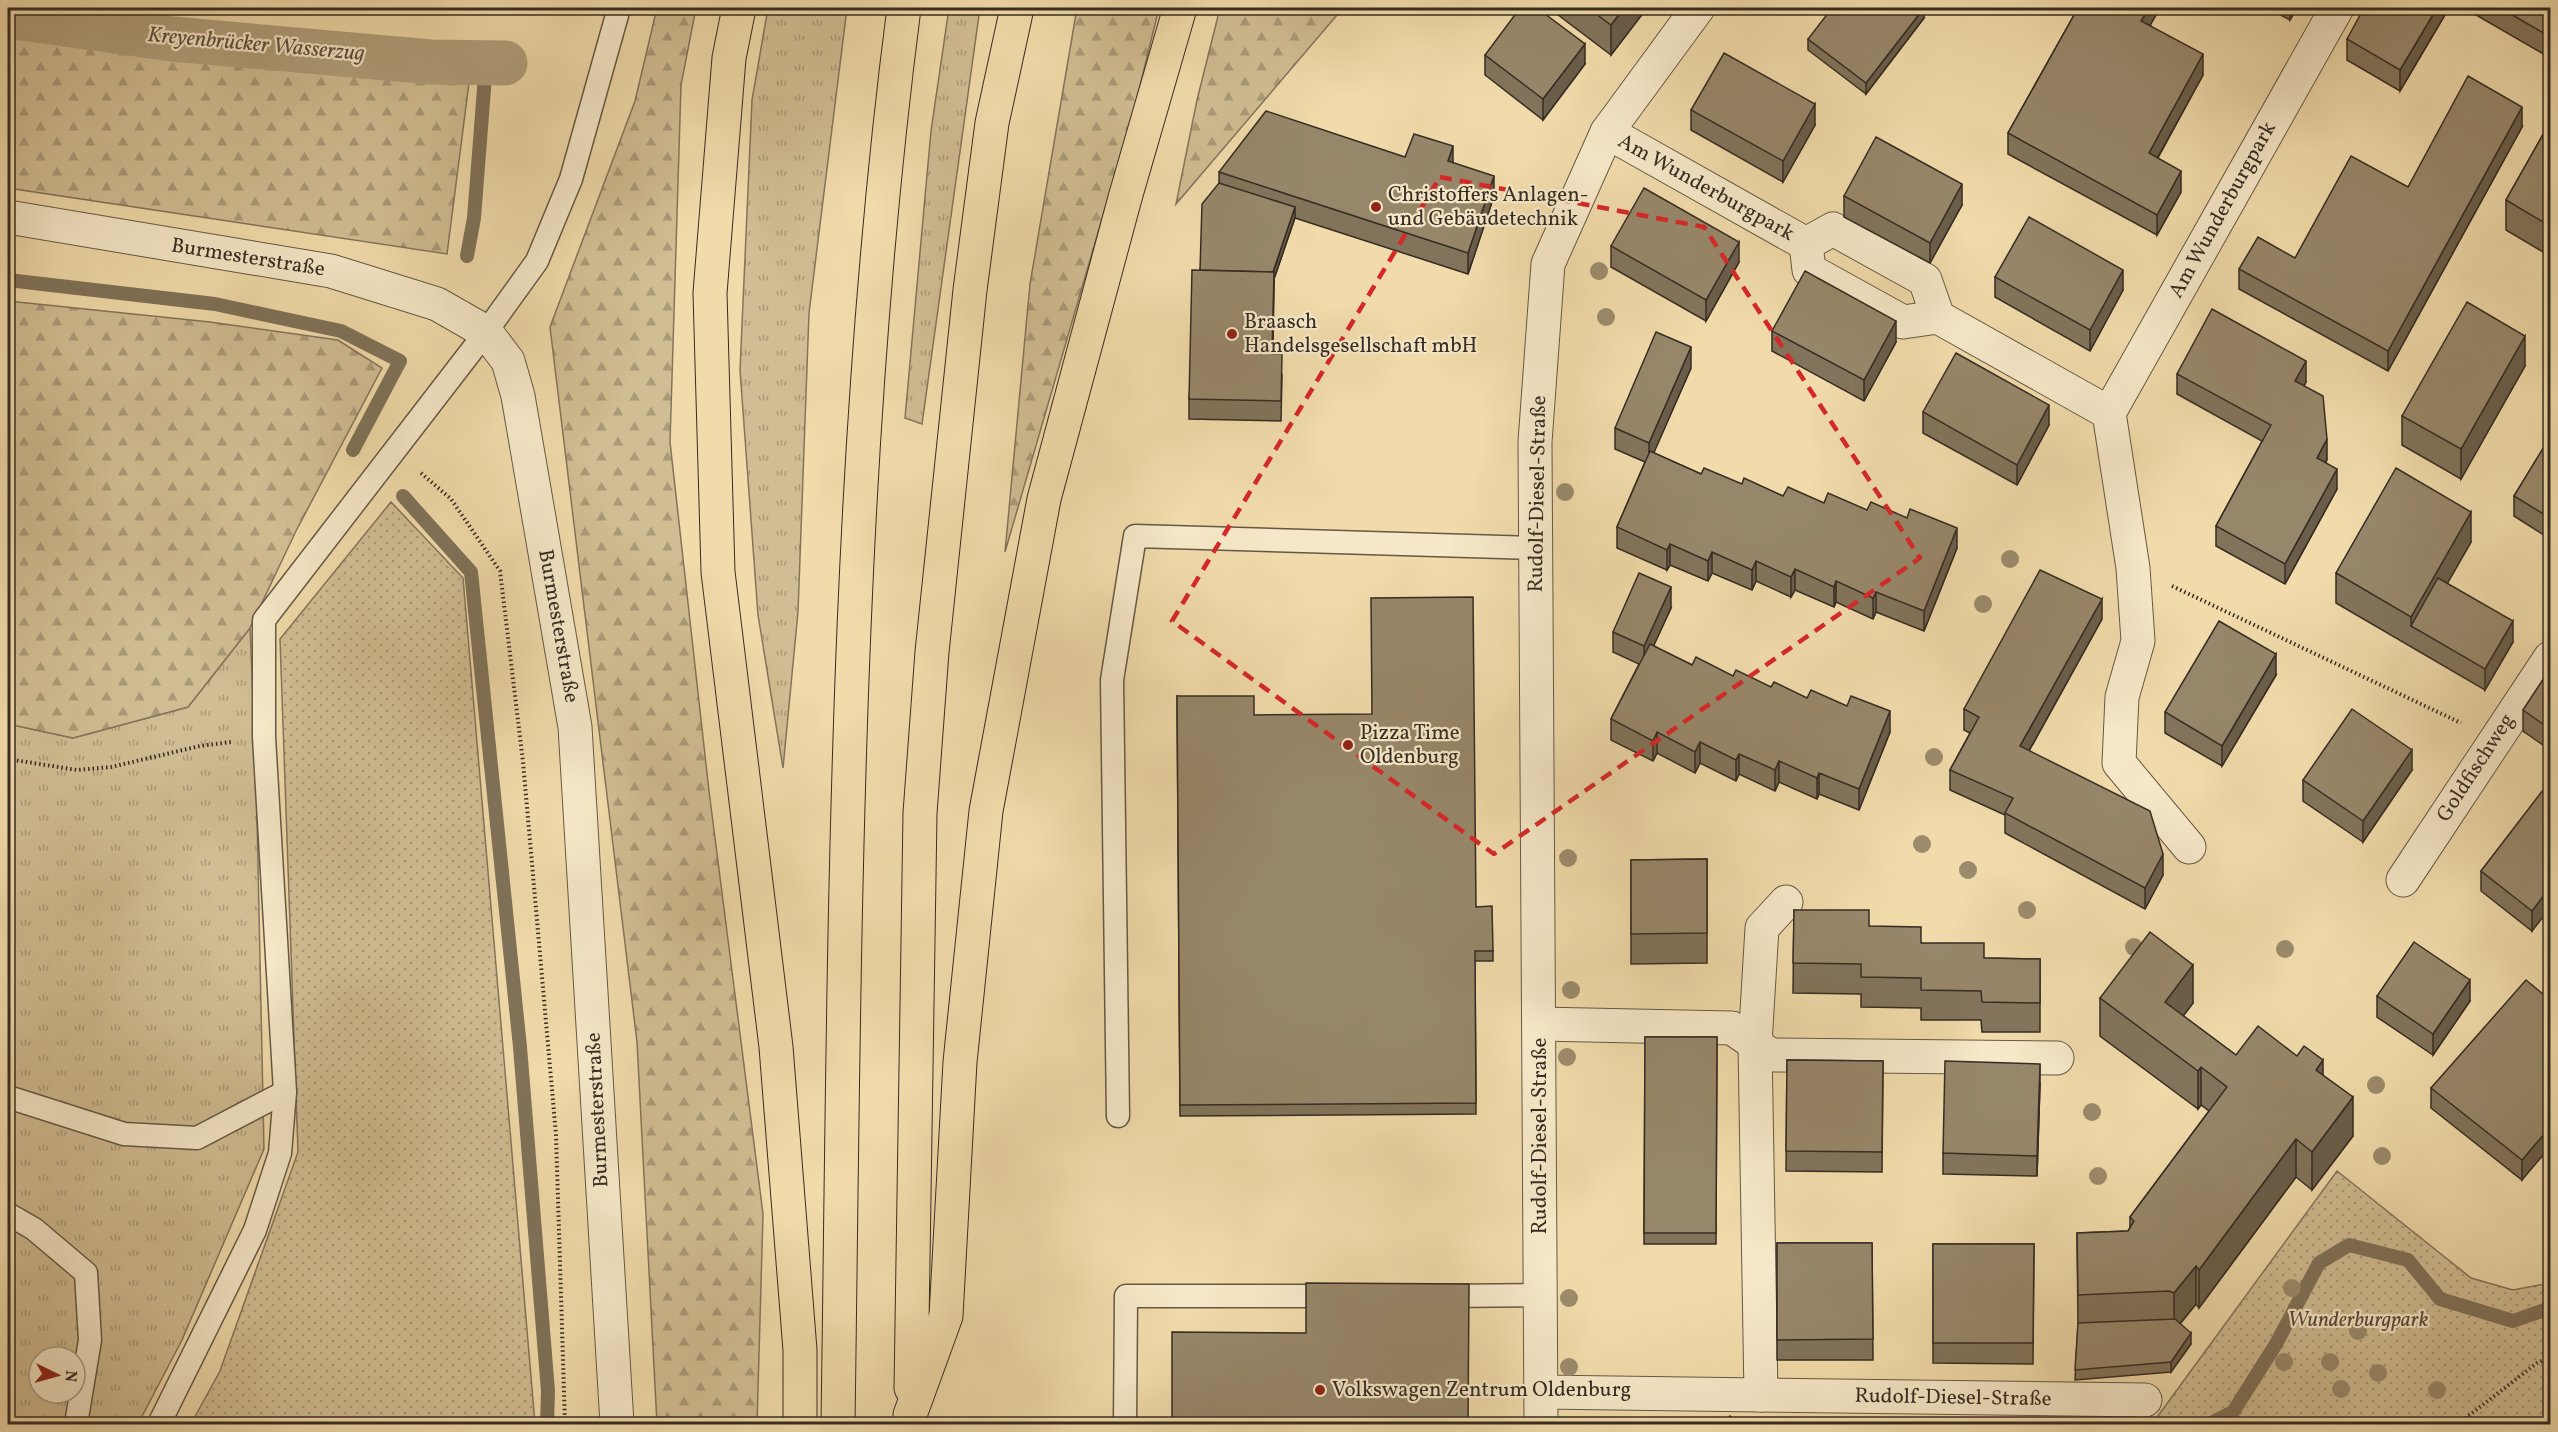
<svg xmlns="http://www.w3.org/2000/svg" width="2558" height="1432" font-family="Vollkorn,serif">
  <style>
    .grass { fill: url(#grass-tufts); stroke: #84745c; stroke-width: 1.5; fill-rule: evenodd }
    .forest { fill: url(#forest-firs); stroke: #84745c; stroke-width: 1.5 }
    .park { fill: url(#park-dots); stroke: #84745c; stroke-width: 1.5 }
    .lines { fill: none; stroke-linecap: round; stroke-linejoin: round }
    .stream { stroke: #807259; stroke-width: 14 }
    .canal { stroke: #b1a07c; stroke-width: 45 }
    .service-casing { stroke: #655846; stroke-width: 25 }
    .minor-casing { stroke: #655846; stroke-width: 35 }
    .motorway-casing { stroke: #362c24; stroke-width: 35 }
    .path { stroke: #362c24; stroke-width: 4; stroke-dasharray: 1.5 3; stroke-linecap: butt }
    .service { stroke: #f6e8c8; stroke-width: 22 }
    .minor { stroke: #f6e8c8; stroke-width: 33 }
    .motorway { stroke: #f1dbaa; stroke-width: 33 }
    .tree { fill: #9b8b6c }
    .wall { fill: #82745b; stroke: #362c24; stroke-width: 1.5 }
    .shaded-wall { fill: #6a5e4a; stroke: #362c24; stroke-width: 1.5 }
    .building { fill: #97876a; stroke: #362c24; stroke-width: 1.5 }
    .marked { fill: none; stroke: #d62828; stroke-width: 4.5; stroke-dasharray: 12 8; stroke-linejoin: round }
    .poi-dot { fill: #8f2418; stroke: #f6e8c8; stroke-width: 2 }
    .labels { text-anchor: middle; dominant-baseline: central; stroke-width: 4.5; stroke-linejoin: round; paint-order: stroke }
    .street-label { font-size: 21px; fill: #362c24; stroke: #f6e8c8 }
    .poi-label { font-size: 21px; fill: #362c24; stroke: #f6e8c8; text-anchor: start }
    .park-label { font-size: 21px; font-style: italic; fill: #55493a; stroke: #f6e8c8 }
    .water-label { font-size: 22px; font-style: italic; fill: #5b4f3e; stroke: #f6e8c8 }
  </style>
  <defs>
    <pattern id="grass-tufts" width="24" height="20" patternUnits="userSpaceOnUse" patternTransform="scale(1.5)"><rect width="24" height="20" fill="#d1bd93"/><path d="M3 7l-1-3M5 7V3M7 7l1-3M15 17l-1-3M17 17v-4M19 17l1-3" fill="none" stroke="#aa9a78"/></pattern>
    <pattern id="forest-firs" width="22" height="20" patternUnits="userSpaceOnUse" patternTransform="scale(1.5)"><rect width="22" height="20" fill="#d1bd93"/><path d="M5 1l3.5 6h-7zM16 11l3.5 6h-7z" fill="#aa9a78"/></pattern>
    <pattern id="park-dots" width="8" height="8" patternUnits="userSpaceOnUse" patternTransform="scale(1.5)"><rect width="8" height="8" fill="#d1bd93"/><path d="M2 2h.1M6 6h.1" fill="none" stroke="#aa9a78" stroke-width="1.8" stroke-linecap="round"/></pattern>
  </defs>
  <rect width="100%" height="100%" fill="#f1dbaa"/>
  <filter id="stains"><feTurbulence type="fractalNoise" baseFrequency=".00333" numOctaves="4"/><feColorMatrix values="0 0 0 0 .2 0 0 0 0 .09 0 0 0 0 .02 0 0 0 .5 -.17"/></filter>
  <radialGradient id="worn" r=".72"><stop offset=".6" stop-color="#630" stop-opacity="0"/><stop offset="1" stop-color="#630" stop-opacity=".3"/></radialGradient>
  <g class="grass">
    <polygon points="768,8 847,8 809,313 798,612 783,768 758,615 740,370 752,100"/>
    <polygon points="949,8 980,8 922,424 905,418 931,131"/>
    <path d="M 250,628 L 256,769 L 264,1149 L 182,1340 L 138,1424 L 8,1424 L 8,724 L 73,738 L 188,707 ZM 39,1357 L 75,1357 L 75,1393 L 39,1393 Z"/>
  </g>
  <g class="forest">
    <polygon points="657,8 696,8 681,85 670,442 709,791 763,1214 757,1424 657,1424 637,1042 550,327 635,101"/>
    <polygon points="1077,8 1159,8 1136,102 1005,552 1030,284"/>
    <polygon points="1220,8 1343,8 1176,204 1197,100"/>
    <polygon points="8,33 134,52 470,75 447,254 8,188"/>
    <polygon points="8,301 210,322 338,340 382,368 296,531 250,628 188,707 73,738 8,724"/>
  </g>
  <g class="park">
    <polygon points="391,502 463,578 535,1424 191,1424 220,1371 298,1152 280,639"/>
    <polygon points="2337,1171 2471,1278 2513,1290 2550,1283 2550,1424 1999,1424 2155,1420"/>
  </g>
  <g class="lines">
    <g class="stream">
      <polyline points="467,256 474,218 486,63"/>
      <polyline points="8,280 215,304 341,331 400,361 353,450"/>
      <polyline points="403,496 471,572 520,1047 548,1391 547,1424"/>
      <polyline points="2209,1424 2233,1412 2276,1344 2319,1263 2349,1245 2408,1260 2440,1299 2513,1321 2550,1308"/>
    </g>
    <polyline class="canal" points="8,16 172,39 431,62 505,63"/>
    <defs>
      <g id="service">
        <polyline points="8,1097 124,1134 197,1138 285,1092"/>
        <polyline points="1118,1116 1112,680 1135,536 1536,548"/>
        <polyline points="8,1214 34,1229 86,1273 90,1340 76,1424"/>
        <polyline points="1440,1296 1541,1295"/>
        <polyline points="159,1424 255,1230 280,1153 285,1092 264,737 264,620 486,332 537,261 571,179 619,8"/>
        <polyline points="1125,1424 1126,1296 1335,1296"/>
      </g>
      <g id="minor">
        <polyline points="1607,132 1806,244 1833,229 1925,280 1938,317 2109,413"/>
        <polyline points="8,217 331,271 437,304 486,332 508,361 518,396 575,727 617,1424"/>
        <polyline points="1806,244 1809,270 1903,322 1938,317"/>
        <polyline points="2189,847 2119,763 2122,697 2138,641 2133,568 2109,413 2337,8"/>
        <polyline points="2403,880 2550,658"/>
        <polyline points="1539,1024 1732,1028 1771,1055 2057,1058"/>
        <polyline points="1541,1392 1761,1395 1755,1044 1762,928 1786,902"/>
        <polyline points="1761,1395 2145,1400"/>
        <polyline points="1541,1424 1535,442 1548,264 1607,132 1698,8"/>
      </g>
      <g id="motorway">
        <polyline points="739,8 729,58 710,293 718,572 776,1047 800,1350 800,1424"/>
        <polyline points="911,1388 920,813 932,652 970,290 992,123 1017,8"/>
        <polyline points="910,1415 946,1316 960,1062 986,811 1044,499 1125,198 1180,8"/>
        <path d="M 838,1424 C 845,952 843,477 904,8"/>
      </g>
    </defs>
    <use href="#service" class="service-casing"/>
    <use href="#minor" class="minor-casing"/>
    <use href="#motorway" class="motorway-casing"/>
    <g class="path">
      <polyline points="369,8 431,11 584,12"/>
      <polyline points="421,473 451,499 500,571 523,762 556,1135 565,1424"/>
      <polyline points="2172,586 2461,723"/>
      <polyline points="8,759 77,770 111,767 200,746 231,742"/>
      <polyline points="2458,1424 2537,1363 2550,1357"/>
    </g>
    <use href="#service" class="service"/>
    <use href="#minor" class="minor"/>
    <use href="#motorway" class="motorway"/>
  </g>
  <g class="tree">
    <circle cx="1599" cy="271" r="9"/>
    <circle cx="1606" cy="317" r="9"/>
    <circle cx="1565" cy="492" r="9"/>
    <circle cx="2010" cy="559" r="9"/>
    <circle cx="1983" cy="604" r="9"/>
    <circle cx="1934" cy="757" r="9"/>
    <circle cx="1922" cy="844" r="9"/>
    <circle cx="1568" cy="858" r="9"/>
    <circle cx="1968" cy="870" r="9"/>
    <circle cx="2027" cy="910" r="9"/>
    <circle cx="2134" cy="947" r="9"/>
    <circle cx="2285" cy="949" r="9"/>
    <circle cx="1571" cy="990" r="9"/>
    <circle cx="1567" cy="1057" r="9"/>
    <circle cx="2376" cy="1085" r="9"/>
    <circle cx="2092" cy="1112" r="9"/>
    <circle cx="2382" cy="1156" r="9"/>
    <circle cx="2098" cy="1176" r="9"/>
    <circle cx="2292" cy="1288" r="9"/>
    <circle cx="1569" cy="1298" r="9"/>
    <circle cx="2358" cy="1331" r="9"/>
    <circle cx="2284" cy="1362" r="9"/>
    <circle cx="2330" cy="1362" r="9"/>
    <circle cx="1569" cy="1367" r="9"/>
    <circle cx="2378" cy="1373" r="9"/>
    <circle cx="2341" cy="1389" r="9"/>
    <circle cx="2437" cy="1390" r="9"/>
  </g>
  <g class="wall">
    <polygon points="1549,8 1647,8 1611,55"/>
    <polygon points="2078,8 2160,8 2150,25 2203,75 2158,158 2181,192 2157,235 2008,154 2008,133"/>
    <polygon points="2267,8 2297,8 2290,20"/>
    <polygon points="2449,8 2400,91 2347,60 2347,39"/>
    <polygon points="2464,8 2550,8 2547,56"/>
    <polygon points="1924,18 1866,94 1808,50 1808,39"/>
    <polygon points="1485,55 1585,64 1543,120 1485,75"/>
    <polygon points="1691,110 1815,125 1783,182 1691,130"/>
    <polygon points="2550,122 2550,256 2506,230 2506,200"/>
    <polygon points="2522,127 2388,371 2239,289 2239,269 2295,258 2408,187"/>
    <polygon points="1405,157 1453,163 1494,196 1468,274 1295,218 1274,279 1273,354 1282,375 1281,421 1189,419 1189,399 1200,270 1219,183 1219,172"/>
    <polygon points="1844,196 1962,205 1930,263 1844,217"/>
    <polygon points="1611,246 1739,262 1706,321 1611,267"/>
    <polygon points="1995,277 2123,290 2090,351 1995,297"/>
    <polygon points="1772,331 1896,342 1864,401 1772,351"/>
    <polygon points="2525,366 2461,479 2402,445 2402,416"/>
    <polygon points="1691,368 1653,453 1701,474 1783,496 1824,503 1957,548 1924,631 1876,612 1873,619 1836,602 1834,607 1795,590 1791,597 1756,581 1752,590 1712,573 1708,581 1670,565 1667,570 1617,548 1617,527 1645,462 1615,449 1615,428"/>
    <polygon points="2177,374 2306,382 2304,386 2327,459 2326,463 2337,489 2285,584 2216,546 2216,526 2262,441 2177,394"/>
    <polygon points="1923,412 2049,425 2017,485 1923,433"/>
    <polygon points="2550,437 2550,539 2514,516 2514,496"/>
    <polygon points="2471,542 2447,584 2513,642 2485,690 2336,603 2336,573"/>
    <polygon points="1671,608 1653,646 1692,665 1807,698 1890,732 1859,810 1819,794 1817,799 1779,782 1775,791 1739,774 1736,781 1700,763 1695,773 1657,753 1653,761 1611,740 1611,719 1639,664 1613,652 1613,632"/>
    <polygon points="2102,619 2029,751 2163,875 2145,909 2005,833 2005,815 1950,790 1950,770 1970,733 1964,730 1964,709"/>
    <polygon points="2550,669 2550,750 2523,731 2523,710"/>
    <polygon points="2276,675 2222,766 2165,733 2165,712"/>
    <polygon points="1177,696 1254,715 1476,907 1493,951 1493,961 1475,961 1476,1114 1180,1116"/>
    <polygon points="2412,770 2363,842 2303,801 2303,780"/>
    <polygon points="2547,785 2532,931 2481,891 2481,871"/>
    <polygon points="1707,859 1707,963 1631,964 1631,860"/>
    <polygon points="1794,910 1869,926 1921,943 1984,958 2040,959 2040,1032 1982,1032 1981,1020 1921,1020 1921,1008 1861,1007 1861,994 1793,993"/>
    <polygon points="2377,996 2470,1001 2433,1055 2377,1017"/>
    <polygon points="2100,998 2193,1003 2183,1016 2236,1055 2323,1075 2353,1136 2312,1190 2296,1177 2199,1308 2196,1304 2180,1324 2191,1344 2171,1372 2075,1380 2078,1324 2077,1233 2128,1231 2130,1228 2130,1217 2209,1111 2201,1105 2198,1109 2100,1036"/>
    <polygon points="2550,1000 2522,1180 2431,1108 2431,1088"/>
    <polygon points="1645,1037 1717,1037 1716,1244 1644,1244"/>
    <polygon points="1787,1060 1883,1061 1882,1172 1786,1171"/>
    <polygon points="2040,1084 2037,1176 1943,1174 1943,1153"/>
    <polygon points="1777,1243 1872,1243 1873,1360 1777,1360"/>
    <polygon points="1933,1244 2034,1244 2033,1364 1933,1363"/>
  </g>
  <g class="shaded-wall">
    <polygon points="1624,8 1647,8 1611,55 1611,25"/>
    <polygon points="1924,8 1924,18 1866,94 1866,83"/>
    <polygon points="2149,8 2160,8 2141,41 2141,21"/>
    <polygon points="2290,8 2297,8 2290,20"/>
    <polygon points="2437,8 2449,8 2400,91 2400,70"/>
    <polygon points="2550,30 2550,50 2547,56 2547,35"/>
    <polygon points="1585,44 1585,64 1543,120 1543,99"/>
    <polygon points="2203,54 2203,75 2149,173 2149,153"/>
    <polygon points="1815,104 1815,125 1783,182 1783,161"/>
    <polygon points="2522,107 2522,127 2388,371 2388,351"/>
    <polygon points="1453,146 1453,167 1448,161"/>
    <polygon points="2181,171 2181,192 2157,235 2157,215"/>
    <polygon points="1494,176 1494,196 1468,274 1468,253"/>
    <polygon points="1962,184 1962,205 1930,263 1930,243"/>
    <polygon points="1295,207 1295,217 1274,279 1272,375 1270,282"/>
    <polygon points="1739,242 1739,262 1706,321 1706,300"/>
    <polygon points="2123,270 2123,290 2090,351 2090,330"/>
    <polygon points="1896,321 1896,342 1864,401 1864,380"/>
    <polygon points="2525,336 2525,366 2461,479 2461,449"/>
    <polygon points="1691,347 1691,368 1649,464 1649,443"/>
    <polygon points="2306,361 2306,382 2295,402 2295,381"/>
    <polygon points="2049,405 2049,425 2017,485 2017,465"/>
    <polygon points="2327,439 2327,459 2317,478 2317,458"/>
    <polygon points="2337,469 2337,489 2285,584 2285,564"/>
    <polygon points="2471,512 2471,542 2420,631 2411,626 2411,617"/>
    <polygon points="1957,528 1957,548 1924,631 1924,611"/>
    <polygon points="1670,544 1670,565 1667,570 1667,550"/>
    <polygon points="1712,552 1712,573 1708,581 1708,561"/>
    <polygon points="1756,561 1756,581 1752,590 1752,570"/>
    <polygon points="1795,569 1795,590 1791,597 1791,577"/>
    <polygon points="1836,581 1836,602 1834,607 1834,587"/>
    <polygon points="1671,587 1671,608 1644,667 1644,646"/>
    <polygon points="1876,592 1876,612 1873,619 1873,598"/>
    <polygon points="2102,599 2102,619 2020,767 2020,746"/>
    <polygon points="2513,621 2513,642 2485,690 2485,669"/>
    <polygon points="2276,654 2276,675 2222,766 2222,746"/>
    <polygon points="1890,711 1890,732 1859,810 1859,789"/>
    <polygon points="1657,732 1657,753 1653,761 1653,741"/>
    <polygon points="1700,742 1700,763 1695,773 1695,752"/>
    <polygon points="2412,750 2412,770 2363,842 2363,821"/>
    <polygon points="1739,754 1739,774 1736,781 1736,760"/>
    <polygon points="1779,761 1779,782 1775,791 1775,770"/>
    <polygon points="1819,773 1819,794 1817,799 1817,778"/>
    <polygon points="2163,854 2163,875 2145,909 2145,888"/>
    <polygon points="2550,887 2550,908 2532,931 2532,911"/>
    <polygon points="2193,965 2193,1003 2165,1040 2165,1002"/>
    <polygon points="2470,980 2470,1001 2433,1055 2433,1034"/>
    <polygon points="2323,1060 2323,1098 2316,1070"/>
    <polygon points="2040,1064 2040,1084 2037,1176 2037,1156"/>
    <polygon points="2201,1067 2201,1105 2198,1109 2198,1071"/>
    <polygon points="2353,1097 2353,1136 2312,1190 2312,1152"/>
    <polygon points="2550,1127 2550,1147 2522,1180 2522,1160"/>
    <polygon points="2296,1139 2296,1177 2199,1308 2199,1270"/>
    <polygon points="2196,1266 2196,1304 2174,1331 2174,1293"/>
    <polygon points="2191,1333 2191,1344 2171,1372 2171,1362"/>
  </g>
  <g class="building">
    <polygon points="1520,8 1537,8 1585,44 1543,99 1485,55"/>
    <polygon points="1588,8 1624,8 1611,25"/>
    <polygon points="1832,8 1924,8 1866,83 1808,39"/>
    <polygon points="2078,8 2149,8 2141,21 2203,54 2149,153 2181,171 2157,215 2008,133"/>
    <polygon points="2364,8 2437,8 2400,70 2347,39"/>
    <polygon points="2500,8 2550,8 2550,30 2547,35"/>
    <polygon points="1724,53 1815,104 1783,161 1691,110"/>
    <polygon points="2468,76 2522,107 2388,351 2239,269 2258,237 2295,258 2351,156 2408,187"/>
    <polygon points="1266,111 1405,157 1414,134 1453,146 1448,161 1494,176 1468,253 1219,172"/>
    <polygon points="2550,122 2550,226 2506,200"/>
    <polygon points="1876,137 1962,184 1930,243 1844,196"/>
    <polygon points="1219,183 1295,207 1273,272 1200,270 1202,204"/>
    <polygon points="1644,188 1739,242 1706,300 1611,246"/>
    <polygon points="2029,217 2123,270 2090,330 1995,277"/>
    <polygon points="1192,270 1274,272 1272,354 1282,354 1281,401 1189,399"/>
    <polygon points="1805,271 1896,321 1864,380 1772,331"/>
    <polygon points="2467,302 2525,336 2461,449 2402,416"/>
    <polygon points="2212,309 2306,361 2295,381 2323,396 2327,439 2317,458 2337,469 2285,564 2216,526 2271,425 2177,374"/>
    <polygon points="1656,332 1691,347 1649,443 1615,428"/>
    <polygon points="1956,353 2049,405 2017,465 1923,412"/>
    <polygon points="2550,437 2550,518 2514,496"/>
    <polygon points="1650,451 1701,474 1704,468 1742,484 1744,478 1783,496 1788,487 1824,503 1828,493 1867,510 1871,502 1907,518 1910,509 1957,528 1924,611 1876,592 1873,598 1836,581 1834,587 1795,569 1791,577 1756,561 1752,570 1712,552 1708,561 1670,544 1667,550 1617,527"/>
    <polygon points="2396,468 2471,512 2411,617 2336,573"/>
    <polygon points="2040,570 2102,599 2020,746 2150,811 2163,854 2145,888 2005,813 2013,798 1950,770 1979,717 1964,709"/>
    <polygon points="1639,573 1671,587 1644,646 1613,632"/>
    <polygon points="2438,578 2513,621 2485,669 2411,626"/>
    <polygon points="1473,597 1476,907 1492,906 1493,951 1475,951 1476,1103 1180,1105 1177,696 1254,696 1254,715 1372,714 1371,598"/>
    <polygon points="2219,621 2276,654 2222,746 2165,712"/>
    <polygon points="1650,644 1692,665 1696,657 1733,676 1736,670 1771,687 1774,682 1807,698 1811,690 1847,706 1851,696 1890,711 1859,789 1819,773 1817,778 1779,761 1775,770 1739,754 1736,760 1700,742 1695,752 1657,732 1653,741 1611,719"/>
    <polygon points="2550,669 2550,729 2523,710"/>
    <polygon points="2352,709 2412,750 2363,821 2303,780"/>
    <polygon points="2547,785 2550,788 2550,887 2532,911 2481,871"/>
    <polygon points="1707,859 1707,933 1631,934 1631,860"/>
    <polygon points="1794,910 1869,910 1869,926 1921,927 1921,943 1984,943 1984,958 2040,959 2040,1003 1982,1002 1981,991 1921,990 1921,978 1861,977 1861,964 1793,963"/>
    <polygon points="2150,932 2193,965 2165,1002 2236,1055 2258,1026 2297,1056 2304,1046 2323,1060 2316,1070 2353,1097 2312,1152 2296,1139 2199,1270 2196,1266 2174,1293 2169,1291 2078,1295 2077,1233 2128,1231 2134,1221 2130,1217 2227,1087 2201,1067 2198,1071 2100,998"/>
    <polygon points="2414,942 2470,980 2433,1034 2377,996"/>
    <polygon points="2526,980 2550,1000 2550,1127 2522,1160 2431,1088"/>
    <polygon points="1645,1037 1717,1037 1716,1233 1644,1233"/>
    <polygon points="1787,1060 1883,1061 1882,1152 1786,1151"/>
    <polygon points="1945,1061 2040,1064 2037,1156 1943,1153"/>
    <polygon points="1777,1243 1872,1243 1873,1339 1777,1340"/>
    <polygon points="1933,1244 2034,1244 2033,1343 1933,1343"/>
    <polygon points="1306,1283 1469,1284 1468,1425 1172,1425 1172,1332 1306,1333"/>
    <polygon points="2175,1319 2191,1333 2171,1362 2075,1370 2078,1323"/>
    <polygon points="1730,1416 1740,1425 1724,1425"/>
  </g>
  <path class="marked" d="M 1440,177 L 1704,227 L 1920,558 L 1494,854 L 1172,621 Z"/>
  <g class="poi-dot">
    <circle cx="1376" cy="207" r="6"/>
    <circle cx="1232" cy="334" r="6"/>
    <circle cx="1348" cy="745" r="6"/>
    <circle cx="1320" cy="1390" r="6"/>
  </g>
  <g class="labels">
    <g class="street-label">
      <text transform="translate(1706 188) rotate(29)">Am Wunderburgpark</text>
      <text transform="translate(2223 210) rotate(-61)">Am Wunderburgpark</text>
      <text transform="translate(248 258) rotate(9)">Burmesterstraße</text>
      <text transform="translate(1538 494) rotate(-89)">Rudolf-Diesel-Straße</text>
      <text transform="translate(558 626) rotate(80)">Burmesterstraße</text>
      <text transform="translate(2476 768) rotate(-57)">Goldfischweg</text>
      <text transform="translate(598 1110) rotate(-93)">Burmesterstraße</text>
      <text transform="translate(1540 1136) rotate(-90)">Rudolf-Diesel-Straße</text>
      <text transform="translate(1953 1398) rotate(1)">Rudolf-Diesel-Straße</text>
    </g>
    <g class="poi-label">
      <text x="1388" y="195">Christoffers Anlagen-<tspan x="1388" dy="24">und Gebäudetechnik</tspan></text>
      <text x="1244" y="322">Braasch<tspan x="1244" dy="24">Handelsgesellschaft mbH</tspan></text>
      <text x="1360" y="733">Pizza Time<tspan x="1360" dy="24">Oldenburg</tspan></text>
      <text x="1332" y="1390">Volkswagen Zentrum Oldenburg</text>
    </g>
    <g class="park-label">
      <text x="2358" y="1320">Wunderburgpark</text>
    </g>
    <g class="water-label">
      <text transform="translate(256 45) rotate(5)">Kreyenbrücker Wasserzug</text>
    </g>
  </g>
  <rect width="2558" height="1432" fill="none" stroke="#f1dbaa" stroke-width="30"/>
  <rect x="9" y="9" width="2540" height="1414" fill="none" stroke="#362c24" stroke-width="3"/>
  <rect x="15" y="15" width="2528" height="1402" fill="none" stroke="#362c24" stroke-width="1.5"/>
  <g transform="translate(57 1375) rotate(95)"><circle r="28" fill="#f6e8c8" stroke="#a99d86" stroke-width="1.5"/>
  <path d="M0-4.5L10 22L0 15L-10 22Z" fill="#8f2418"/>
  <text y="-9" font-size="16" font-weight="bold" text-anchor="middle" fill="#362c24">N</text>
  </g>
  <rect width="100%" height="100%" filter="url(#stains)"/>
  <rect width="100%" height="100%" fill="url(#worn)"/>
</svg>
